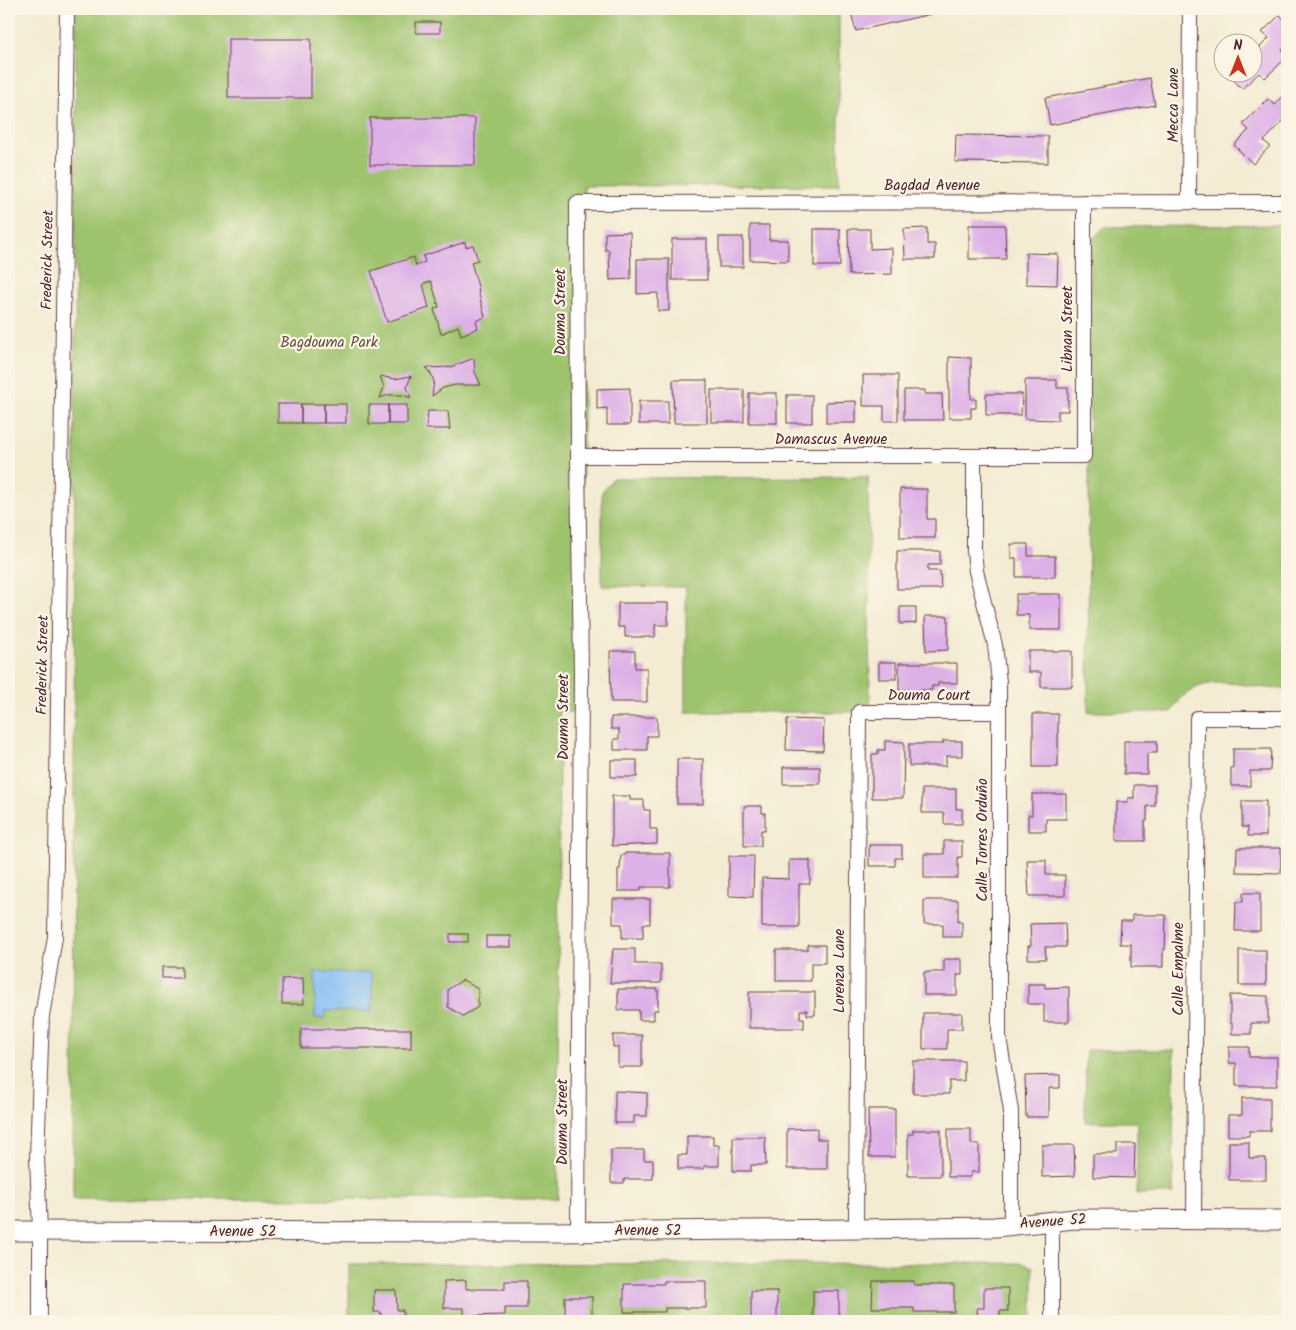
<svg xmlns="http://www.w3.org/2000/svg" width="1296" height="1330" font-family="Kalam,sans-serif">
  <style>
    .green { fill: #9ec36d; stroke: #74714c }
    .water { fill: #82bdf4; stroke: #666e90 }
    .building { fill: #ddb1e7 }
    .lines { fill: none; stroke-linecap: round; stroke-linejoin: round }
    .minor-casing { stroke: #633e44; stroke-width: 16 }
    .secondary-casing { stroke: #633e44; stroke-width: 21 }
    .minor { stroke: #fff; stroke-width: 14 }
    .secondary { stroke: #fff; stroke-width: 19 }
    .labels { text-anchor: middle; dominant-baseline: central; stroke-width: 4.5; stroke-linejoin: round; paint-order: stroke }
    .street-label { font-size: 15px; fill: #4a1f2b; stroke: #fcf5e5 }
    .park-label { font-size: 15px; fill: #63503f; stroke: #fcf5e5 }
  </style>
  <rect width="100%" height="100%" fill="#fcf5e5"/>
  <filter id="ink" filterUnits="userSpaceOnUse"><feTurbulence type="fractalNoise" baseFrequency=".02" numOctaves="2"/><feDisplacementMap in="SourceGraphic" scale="10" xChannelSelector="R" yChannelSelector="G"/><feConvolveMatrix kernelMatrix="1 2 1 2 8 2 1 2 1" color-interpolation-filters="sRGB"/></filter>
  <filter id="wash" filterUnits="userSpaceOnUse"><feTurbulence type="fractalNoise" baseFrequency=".0096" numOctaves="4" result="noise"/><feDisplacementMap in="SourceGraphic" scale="20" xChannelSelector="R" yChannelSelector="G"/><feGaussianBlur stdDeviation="1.12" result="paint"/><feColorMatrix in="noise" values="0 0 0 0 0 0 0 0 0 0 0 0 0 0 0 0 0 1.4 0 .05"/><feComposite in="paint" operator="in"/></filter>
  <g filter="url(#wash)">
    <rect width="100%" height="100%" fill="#f3ebd2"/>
    <g class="green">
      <polygon points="76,9 839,9 839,185 584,186 582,712 559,712 558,1199 73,1199"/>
      <path d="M 1287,225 L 1287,689 C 1243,690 1200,664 1171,712 L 1088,712 L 1090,241 L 1105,227 Z"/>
      <polygon points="868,477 870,712 686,712 686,587 602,586 602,492 613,478"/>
      <polygon points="1086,1050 1174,1050 1173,1194 1137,1194 1137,1122 1085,1122"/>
      <polygon points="1022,1263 1033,1267 1033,1321 349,1321 349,1264"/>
    </g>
    <polygon class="water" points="315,972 372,973 372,1011 326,1011 325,1018 315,1018"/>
    <g id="blocks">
      <g class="building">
        <polygon points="850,9 949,9 949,10 856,31"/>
        <polygon points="1280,15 1287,23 1287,45 1282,50 1287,57 1265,78 1259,73 1242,89 1226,72 1254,72 1254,53 1269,38 1262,32"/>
        <rect x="416" y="22" width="24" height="11"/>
        <rect x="228" y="39" width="83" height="59"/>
        <polygon points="1150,78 1155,105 1050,125 1045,98"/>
        <polygon points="1287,92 1287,121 1285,119 1264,141 1270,146 1253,164 1234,145 1249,130 1243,124 1268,99 1275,105"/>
        <rect x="370" y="118" width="105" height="47"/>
        <polygon points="956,135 1048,136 1048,163 955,162"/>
        <polygon points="750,225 769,225 769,240 788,240 788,261 750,260"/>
        <polygon points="969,225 1005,225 1006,259 969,259"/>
        <polygon points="927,228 927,244 935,244 935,259 905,259 904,229"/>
        <rect x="814" y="229" width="26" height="37"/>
        <polygon points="848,229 870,229 870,249 892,248 892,274 849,275"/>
        <polygon points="630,232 631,279 610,280 609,250 605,250 605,233"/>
        <rect x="719" y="237" width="24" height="30"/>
        <rect x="672" y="239" width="35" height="41"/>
        <polygon points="465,242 466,247 473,245 478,260 471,262 479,290 478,291 485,317 476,321 478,328 461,335 458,326 441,334 434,309 439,307 431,281 423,284 429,308 387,322 371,271 414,257 416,266 425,262 423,256"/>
        <polygon points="1026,253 1058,254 1057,285 1026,284"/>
        <polygon points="637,259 669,259 669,311 658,311 658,293 637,294"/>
        <polygon points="949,357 971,358 971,399 976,399 976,408 971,408 971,418 949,418"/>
        <polygon points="474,358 475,372 481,385 455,385 443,388 432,396 434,381 431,374 426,368 451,367"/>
        <polygon points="863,375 898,375 898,421 884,421 884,406 863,406"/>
        <polygon points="380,376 395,379 411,376 407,387 411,398 403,395 388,395 380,398 384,387"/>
        <polygon points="673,380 707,380 707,423 674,423"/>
        <polygon points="1025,380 1057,380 1057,388 1068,388 1068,411 1058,411 1058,420 1025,419"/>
        <polygon points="630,388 630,425 607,425 607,408 597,409 597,389"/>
        <rect x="711" y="390" width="33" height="32"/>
        <polygon points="904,390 925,390 925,394 942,394 943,420 904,420"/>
        <rect x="749" y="393" width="28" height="30"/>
        <polygon points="986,394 1022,394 1021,415 986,415"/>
        <rect x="787" y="395" width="25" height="28"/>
        <rect x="639" y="401" width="29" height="23"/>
        <polygon points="856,401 856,423 826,423 826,402"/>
        <rect x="278" y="404" width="23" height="19"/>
        <polygon points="301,404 324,404 324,423 324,404 346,404 346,423 301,423"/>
        <rect x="369" y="405" width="19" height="19"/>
        <rect x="388" y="405" width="19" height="19"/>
        <polygon points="428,411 448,411 450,429 426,429"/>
        <polygon points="900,489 927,489 927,519 935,519 935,538 900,538"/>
        <polygon points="1011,544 1028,544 1028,556 1055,556 1055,577 1016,577 1016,558 1011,558"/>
        <polygon points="897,551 940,551 940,565 928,565 928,571 940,571 941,589 897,589"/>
        <polygon points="1016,594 1061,594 1061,630 1029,630 1029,615 1016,615"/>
        <polygon points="618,603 668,603 668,625 655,625 655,637 625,637 625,627 618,627"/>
        <polygon points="900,607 916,607 916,623 900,624"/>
        <polygon points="925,616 948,616 948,650 926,651"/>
        <polygon points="610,651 635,651 635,668 647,668 647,702 611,702"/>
        <polygon points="1028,651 1072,651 1072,687 1041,687 1041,672 1028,672"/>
        <rect x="879" y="662" width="17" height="17"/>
        <polygon points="899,663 957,663 957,683 938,683 938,686 932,686 932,690 899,690"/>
        <rect x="1033" y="714" width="25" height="53"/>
        <polygon points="611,717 657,717 657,736 647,736 647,750 614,750 614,739 619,739 619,729 611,729"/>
        <polygon points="787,719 824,720 823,751 786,750"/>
        <polygon points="885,741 904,742 903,798 872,798 872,754 878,754 878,750 885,750"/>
        <polygon points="943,741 962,741 962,756 946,756 946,766 909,766 909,744 943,744"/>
        <polygon points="1124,741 1157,741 1157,753 1147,753 1147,774 1124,774"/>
        <polygon points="1233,749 1271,749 1270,771 1250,771 1250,786 1231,786 1231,768 1233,768"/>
        <rect x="677" y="759" width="26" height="45"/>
        <rect x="611" y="760" width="26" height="17"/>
        <rect x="783" y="767" width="37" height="17"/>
        <polygon points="1134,785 1155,785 1155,806 1147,806 1147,821 1145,821 1145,841 1116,841 1116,802 1128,802 1128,798 1134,798"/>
        <polygon points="922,789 956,789 956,809 962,809 962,824 944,824 944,813 922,813"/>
        <polygon points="1032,794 1066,794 1066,819 1046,819 1046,831 1028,831 1028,815 1032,815"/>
        <polygon points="612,796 630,796 630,800 644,800 644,810 650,810 650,829 657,829 657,844 612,846"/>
        <polygon points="1242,801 1266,801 1266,836 1248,836 1248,827 1242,827"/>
        <polygon points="744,806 762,806 762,813 765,813 765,830 761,830 761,846 744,846"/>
        <polygon points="944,841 962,841 962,857 958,857 958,878 924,878 924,854 944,854"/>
        <polygon points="869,845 902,845 902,858 895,858 895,866 869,866"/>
        <polygon points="1237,848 1281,848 1281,873 1236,872"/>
        <polygon points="625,853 670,853 670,887 641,887 641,891 618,891 618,869 620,869 621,855 625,855"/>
        <polygon points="729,856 754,856 753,897 729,896"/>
        <polygon points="789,860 810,860 810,884 799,884 799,927 762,927 762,878 789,879"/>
        <polygon points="1027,860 1046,860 1046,875 1065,875 1065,896 1029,896"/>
        <polygon points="1243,893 1260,893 1260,931 1235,931 1236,902 1243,902"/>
        <polygon points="613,899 650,899 650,924 643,924 643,938 622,938 622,924 613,924"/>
        <polygon points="924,900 958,900 958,922 962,922 962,937 943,937 943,924 924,924"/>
        <polygon points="1132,915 1166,915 1165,950 1163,950 1163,967 1131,967 1131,944 1120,944 1121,921 1132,921"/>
        <polygon points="1065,923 1066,947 1045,947 1046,959 1028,959 1028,946 1031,946 1030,924"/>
        <rect x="450" y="934" width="18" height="8"/>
        <rect x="486" y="936" width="25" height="11"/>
        <polygon points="808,945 825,945 825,963 811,963 811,981 776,981 776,950 808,950"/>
        <polygon points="613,949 635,949 635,964 661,964 661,983 610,983"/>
        <rect x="1239" y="950" width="27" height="35"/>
        <polygon points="944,959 962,959 962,975 957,975 957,995 924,995 924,972 944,972"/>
        <rect x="162" y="967" width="20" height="11"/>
        <polygon points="303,978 304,1004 282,1004 282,979"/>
        <polygon points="463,980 478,989 478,1007 463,1016 448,1007 448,989"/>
        <polygon points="1028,984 1045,984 1045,988 1069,987 1069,1022 1044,1022 1044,1004 1028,1004"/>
        <polygon points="618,989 658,989 658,1010 654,1010 654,1020 639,1020 639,1010 618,1010"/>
        <polygon points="749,992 815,992 815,1015 807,1015 807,1010 800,1010 800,1018 804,1018 804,1028 749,1028"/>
        <polygon points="1230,995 1268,996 1268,1023 1251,1023 1251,1034 1232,1034 1232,1023 1230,1023"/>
        <polygon points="923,1013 962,1013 962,1029 947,1029 947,1049 923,1049"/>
        <rect x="301" y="1029" width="110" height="19"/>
        <polygon points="613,1035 642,1035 642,1067 618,1067 618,1047 613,1047"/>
        <polygon points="1229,1047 1249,1047 1249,1057 1277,1057 1277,1086 1236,1086 1236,1063 1229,1063"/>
        <polygon points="913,1061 964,1061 964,1081 949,1081 949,1094 913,1094"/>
        <polygon points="1060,1075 1060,1088 1049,1088 1049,1117 1026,1117 1025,1076"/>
        <polygon points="615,1091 647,1093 647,1116 634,1116 634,1123 615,1123"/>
        <polygon points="1242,1098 1270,1098 1270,1131 1249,1131 1249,1136 1228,1136 1228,1115 1242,1115"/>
        <polygon points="868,1109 895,1109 895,1157 869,1157"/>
        <polygon points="817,1128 817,1139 827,1139 827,1169 787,1169 787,1129"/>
        <polygon points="948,1129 971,1129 971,1144 979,1144 979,1172 971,1172 971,1177 948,1177"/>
        <polygon points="913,1130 941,1130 941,1176 908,1176 908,1134 913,1134"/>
        <polygon points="687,1136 713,1136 713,1145 719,1145 719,1166 704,1166 704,1169 678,1169 678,1155 687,1155"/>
        <polygon points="733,1137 765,1137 766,1165 751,1165 751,1171 733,1171"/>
        <polygon points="1229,1142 1249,1142 1249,1158 1266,1158 1266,1180 1229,1180"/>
        <polygon points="1117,1144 1135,1144 1134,1178 1093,1177 1093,1154 1117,1154"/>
        <polygon points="1042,1145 1074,1145 1075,1176 1042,1177"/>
        <polygon points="611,1150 644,1150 644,1160 653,1160 653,1179 624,1179 624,1183 611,1183"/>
        <polygon points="466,1280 466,1289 505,1289 505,1281 527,1281 527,1308 505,1308 505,1315 464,1316 464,1308 444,1308 444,1281"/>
        <polygon points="664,1281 706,1281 706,1308 665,1308 665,1312 624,1312 624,1284 664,1284"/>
        <polygon points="873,1281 914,1281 914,1285 954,1285 954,1312 914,1312 914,1308 872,1308"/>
        <polygon points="984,1288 1008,1288 1008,1311 1000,1311 1000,1321 978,1321 977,1308 984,1308"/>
        <polygon points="374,1290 396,1290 397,1310 403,1310 403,1321 381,1321 381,1312 374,1312"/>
        <rect x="751" y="1291" width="26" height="30"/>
        <rect x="813" y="1291" width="26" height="30"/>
        <rect x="565" y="1297" width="27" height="24"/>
      </g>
    </g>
  </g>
  <g filter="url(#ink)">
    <use href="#blocks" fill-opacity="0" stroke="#633e44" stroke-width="1"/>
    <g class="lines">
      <defs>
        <g id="minor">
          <polyline points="1189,202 1190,9"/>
          <polyline points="578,456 1084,456 1084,202"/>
          <polyline points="974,456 974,551 976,571 995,645 999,682 999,1037 1011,1111 1011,1225"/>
          <polyline points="1194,1220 1197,718 1287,718"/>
          <polyline points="856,1229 859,712 999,712"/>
          <polyline points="578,1231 581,673 578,456 577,203 1287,202"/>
          <polyline points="40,1321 40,1231 37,1158 42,1016 55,937 67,9"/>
          <polyline points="1052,1321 1052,1222"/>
        </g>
        <polyline id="secondary" points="9,1231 556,1232 856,1229 995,1227 1075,1219 1287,1220"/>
      </defs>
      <use href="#minor" class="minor-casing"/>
      <use href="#secondary" class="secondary-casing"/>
      <use href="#minor" class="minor"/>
      <use href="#secondary" class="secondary"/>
    </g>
  </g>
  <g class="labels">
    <g class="street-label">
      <text transform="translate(1174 105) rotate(-90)">Mecca Lane</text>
      <text x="932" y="186">Bagdad Avenue</text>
      <text transform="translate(48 260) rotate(-89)">Frederick Street</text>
      <text transform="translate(561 312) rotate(-90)">Douma Street</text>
      <text transform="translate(1068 329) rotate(-90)">Libnan Street</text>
      <text x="831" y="440">Damascus Avenue</text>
      <text transform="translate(43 665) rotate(-89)">Frederick Street</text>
      <text x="929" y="696">Douma Court</text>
      <text transform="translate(564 717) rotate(-90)">Douma Street</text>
      <text transform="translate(983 840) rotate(-90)">Calle Torres Orduño</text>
      <text transform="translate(1179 969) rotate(-90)">Calle Empalme</text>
      <text transform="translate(840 971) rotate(-90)">Lorenza Lane</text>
      <text transform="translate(563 1122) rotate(-90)">Douma Street</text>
      <text transform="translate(1053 1222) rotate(-4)">Avenue 52</text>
      <text x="648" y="1231">Avenue 52</text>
      <text x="243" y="1232">Avenue 52</text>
    </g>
    <g class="park-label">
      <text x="329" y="343">Bagdouma Park</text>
    </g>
  </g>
  <rect width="1296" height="1330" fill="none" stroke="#fcf5e5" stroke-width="30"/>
  <g transform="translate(1238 58)"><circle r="24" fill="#fcf5e5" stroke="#b59f9b"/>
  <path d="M0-4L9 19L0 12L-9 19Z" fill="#c8321e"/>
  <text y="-8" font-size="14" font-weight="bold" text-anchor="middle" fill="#4a1f2b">N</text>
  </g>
</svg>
